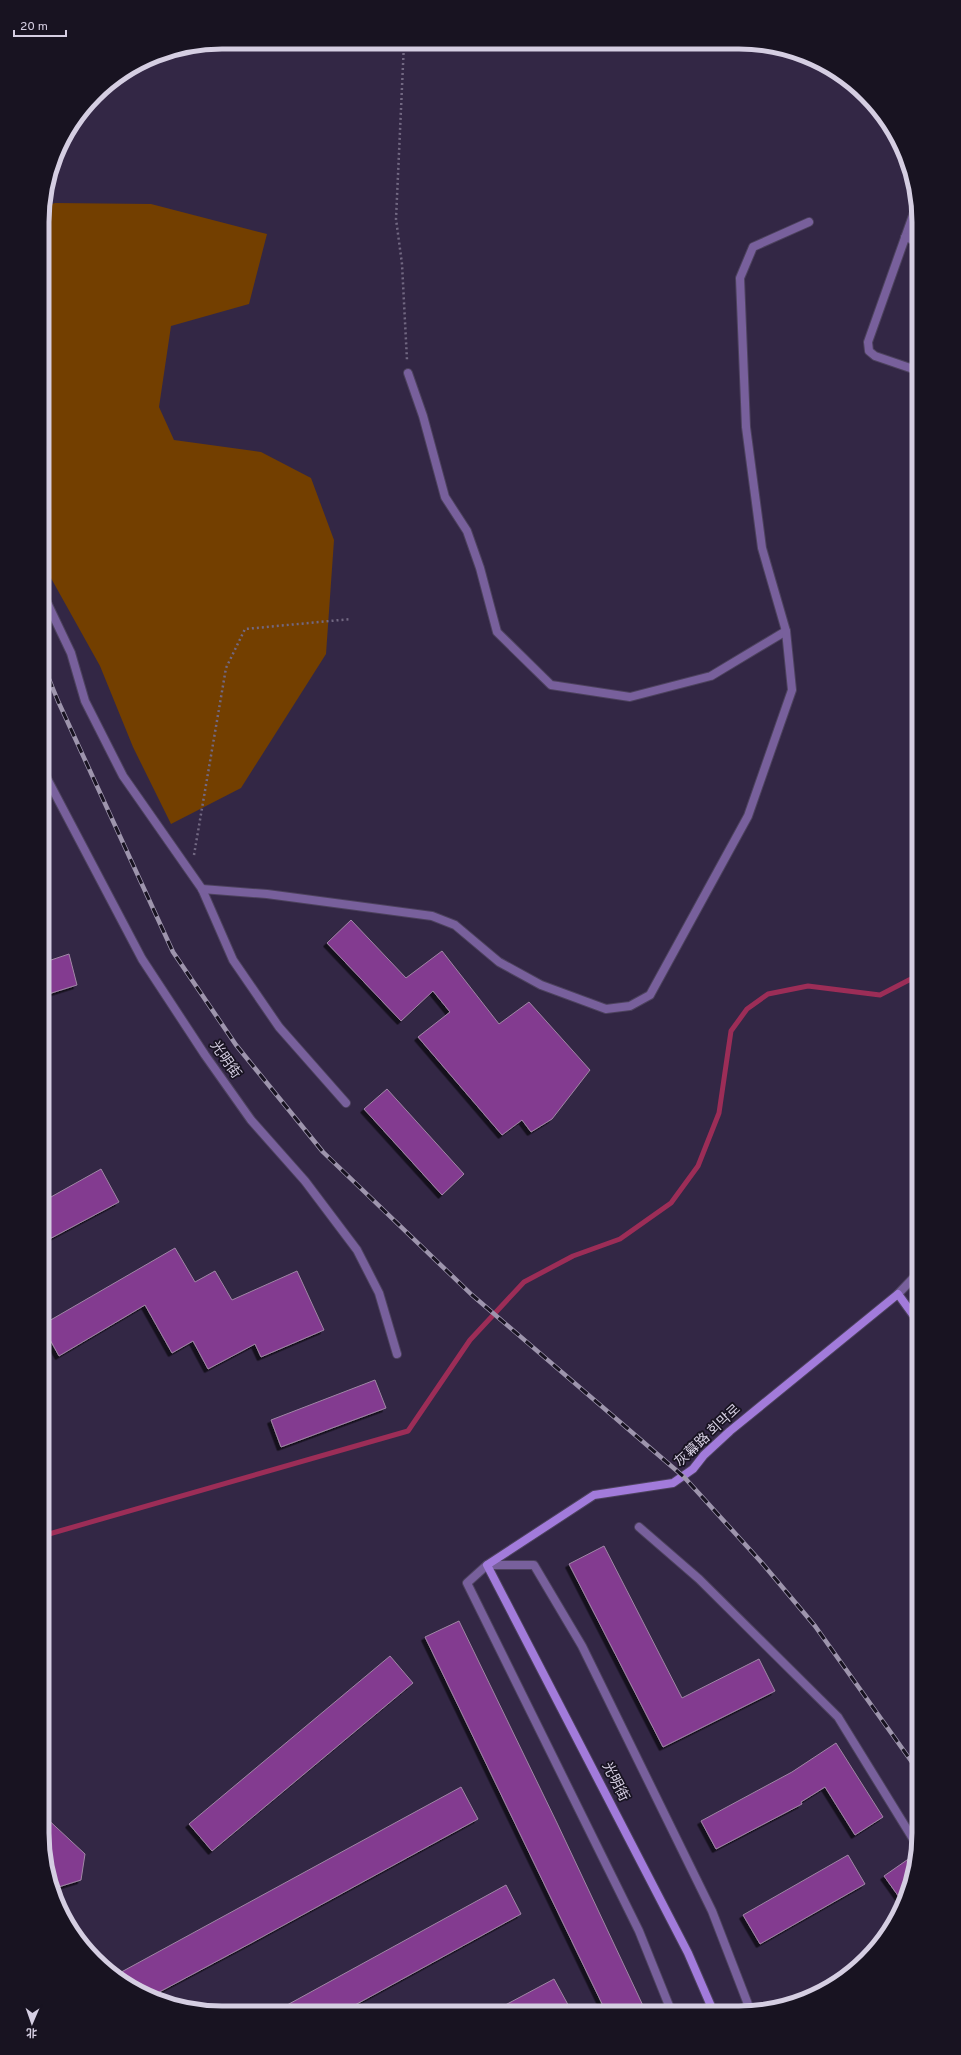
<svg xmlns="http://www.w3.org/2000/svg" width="961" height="2055" font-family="Overpass,'Noto Sans SC','Noto Sans KR',sans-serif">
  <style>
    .green { fill: #733f00 }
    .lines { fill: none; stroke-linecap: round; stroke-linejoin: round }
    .stream { stroke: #9c2d57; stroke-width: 5 }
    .building { fill: #833a90; stroke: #a187a6; filter: url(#shadow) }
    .service-casing { stroke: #4d425e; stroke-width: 10 }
    .minor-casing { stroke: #4d425e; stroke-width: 10 }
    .tertiary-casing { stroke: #4d425e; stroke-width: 10 }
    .secondary-casing { stroke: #4d425e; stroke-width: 10 }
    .path { stroke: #726882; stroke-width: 2.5; stroke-dasharray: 2 3; stroke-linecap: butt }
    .service { stroke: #78609c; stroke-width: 8 }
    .minor { stroke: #78609c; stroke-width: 8 }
    .tertiary { stroke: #78609c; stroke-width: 8 }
    .secondary { stroke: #a27bdb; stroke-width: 8 }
    .rail-casing { stroke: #9e95ad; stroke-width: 4.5 }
    .rail { stroke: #181321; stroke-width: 3; stroke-dasharray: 9; stroke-linecap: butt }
    .labels { text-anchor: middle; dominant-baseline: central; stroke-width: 3.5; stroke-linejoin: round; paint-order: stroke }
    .street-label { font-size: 14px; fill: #d5cee2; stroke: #181321 }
    .rim { fill: none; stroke: #d5cee2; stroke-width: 5 }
  </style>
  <defs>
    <filter id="shadow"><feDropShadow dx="-3.5" dy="3.5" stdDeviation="0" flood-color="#0009"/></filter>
  </defs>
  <rect width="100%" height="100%" fill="#332745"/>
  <polygon class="green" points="55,203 151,204 267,234 249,304 171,326 159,407 174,440 261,452 311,478 334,540 326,654 241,788 171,824 133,747 100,666 42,562 42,210 43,207"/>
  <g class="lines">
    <polyline class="stream" points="42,1536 408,1431 470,1340 524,1282 573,1256 620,1239 671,1203 698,1166 719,1113 731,1031 747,1009 768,994 808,986 880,995 909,980 919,977"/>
  </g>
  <g class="building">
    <polygon points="351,920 406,978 442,951 499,1024 529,1002 590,1070 552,1119 531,1132 522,1120 502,1135 418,1037 450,1012 433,991 401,1021 327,943"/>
    <polygon points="69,954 77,985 42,996 42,963"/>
    <polygon points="387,1089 464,1174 442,1195 364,1109"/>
    <polygon points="101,1169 119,1202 42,1243 42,1202"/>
    <polygon points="175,1248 195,1282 215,1271 232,1300 297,1271 324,1330 261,1357 255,1344 208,1369 193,1341 172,1353 145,1305 59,1356 42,1325"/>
    <polygon points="375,1380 386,1408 281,1447 271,1420"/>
    <polygon points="604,1546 682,1698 759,1659 775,1691 663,1747 569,1564"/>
    <polygon points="459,1621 557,1823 646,2012 606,2012 425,1637"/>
    <polygon points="390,1656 413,1683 212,1851 189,1824"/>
    <polygon points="836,1743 883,1817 855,1835 825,1787 801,1802 802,1804 716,1849 701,1821 792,1772"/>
    <polygon points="461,1787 478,1819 251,1943 150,1997 142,1994 114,1976"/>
    <polygon points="42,1814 85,1854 81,1880 52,1889 48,1880 42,1833"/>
    <polygon points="917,1853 905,1902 904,1904 884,1876"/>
    <polygon points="848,1855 865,1884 760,1944 743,1915"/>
    <polygon points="506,1885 521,1914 344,2011 278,2010"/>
    <polygon points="554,1979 572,2012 494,2011"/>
  </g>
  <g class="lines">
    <defs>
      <g id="service">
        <polyline points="917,204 868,342 869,351 875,356 919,371"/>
        <polyline points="905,237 919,242"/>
        <polyline points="672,2013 639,1931 467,1583 487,1565 534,1565 582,1646 712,1911 751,2012"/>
      </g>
      <g id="minor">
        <polyline points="408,373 423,416 445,497 467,531 480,568 497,632 551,685 630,697 711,676 786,631"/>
        <polyline points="42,592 71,653 85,701 123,776 202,889 233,960 279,1027 346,1103"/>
        <polyline points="42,769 142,959 205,1055 251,1120 305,1181 357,1250 379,1293 397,1354"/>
        <polyline points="202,889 267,894 432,916 455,925 499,962 541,985 606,1009 630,1006 650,995 748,816 792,690 786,631 762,548 746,427 740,278 753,247 809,222"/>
        <polyline points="639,1527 699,1579 838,1717 918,1847"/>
      </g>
      <polyline id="tertiary" points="898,1294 919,1272"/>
      <polyline id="secondary" points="714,2013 688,1953 487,1565 594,1495 673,1483 693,1469 704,1455 730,1431 898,1294 919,1323"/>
    </defs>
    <use href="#service" class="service-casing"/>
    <use href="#minor" class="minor-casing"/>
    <use href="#tertiary" class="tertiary-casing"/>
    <use href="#secondary" class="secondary-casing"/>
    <g class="path">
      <polyline points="404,43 396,219 402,264 407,360"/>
      <polyline points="194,855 226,668 245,629 351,619"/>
    </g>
    <use href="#service" class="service"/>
    <use href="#minor" class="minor"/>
    <use href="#tertiary" class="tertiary"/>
    <use href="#secondary" class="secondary"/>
    <defs>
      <polyline id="rail" points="42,662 58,701 173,952 236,1045 323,1152 472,1295 684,1477 762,1563 815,1626 919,1772"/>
    </defs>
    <use href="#rail" class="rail-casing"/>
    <use href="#rail" class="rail"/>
  </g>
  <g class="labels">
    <g class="street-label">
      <text transform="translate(225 1060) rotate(55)">光明街</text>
      <text transform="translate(708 1436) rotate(-43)">灰幕路 회막로</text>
      <text transform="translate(615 1782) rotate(63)">光明街</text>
    </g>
  </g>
  <path d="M0 0H961V2055H0ZM222 49H739A173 173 0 0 1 912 222V1833A173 173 0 0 1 739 2006H222A173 173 0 0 1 49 1833V222A173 173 0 0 1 222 49Z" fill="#181321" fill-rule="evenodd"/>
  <path class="rim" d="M222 49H739A173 173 0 0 1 912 222V1833A173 173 0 0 1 739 2006H222A173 173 0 0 1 49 1833V222A173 173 0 0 1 222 49Z"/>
  <g transform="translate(32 2023) rotate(182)" stroke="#181321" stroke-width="3" paint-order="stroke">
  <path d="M0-3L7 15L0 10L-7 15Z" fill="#d5cee2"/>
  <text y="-6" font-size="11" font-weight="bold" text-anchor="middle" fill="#d5cee2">北</text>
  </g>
  <path d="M14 30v6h52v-6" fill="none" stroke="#d5cee2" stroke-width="2"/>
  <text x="20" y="30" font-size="12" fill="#d5cee2" stroke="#181321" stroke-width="3" paint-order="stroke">20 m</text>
</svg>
